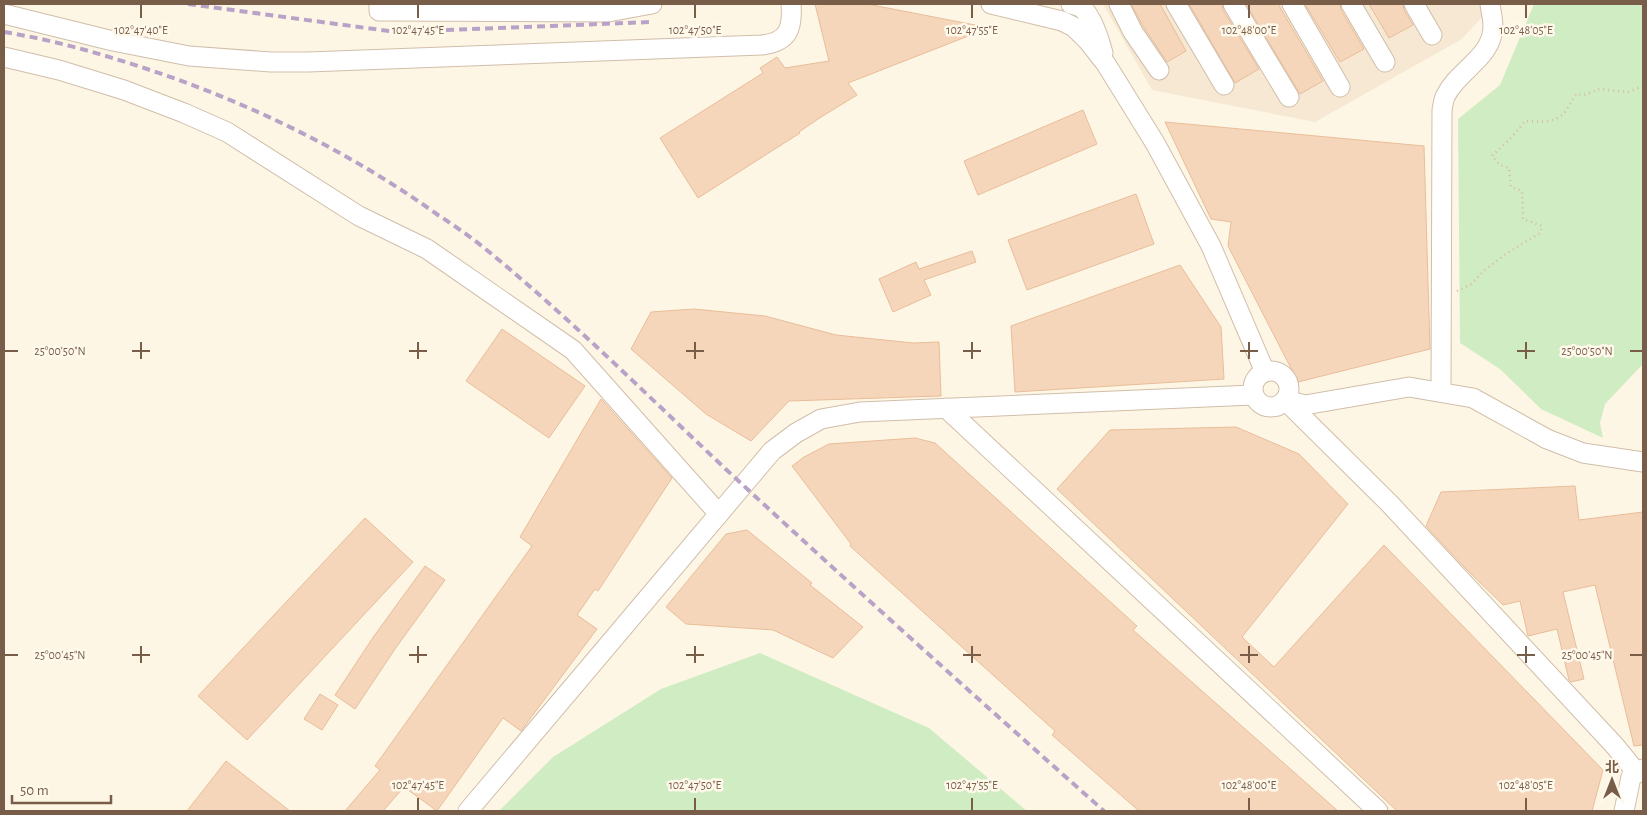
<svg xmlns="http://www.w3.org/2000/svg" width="1647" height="815" font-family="'Alegreya Sans','Noto Sans SC',sans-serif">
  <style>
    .residential { fill: #f6e8d2 }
    .green { fill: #d0ecc2 }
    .building { fill: #f5d6ba; stroke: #e9bd99 }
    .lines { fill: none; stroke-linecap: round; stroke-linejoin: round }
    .minor-casing { stroke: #d0beaa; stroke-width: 21 }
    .path { stroke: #dab99d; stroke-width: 2.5; stroke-dasharray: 1 4; stroke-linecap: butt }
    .minor { stroke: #fff; stroke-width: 19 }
    .rail { stroke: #b9a2c8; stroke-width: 4; stroke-dasharray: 8 5; stroke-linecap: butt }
    .ticks { fill: none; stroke: #785d48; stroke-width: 2 }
    .ticks-label { font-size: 12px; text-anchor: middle; fill: #785d48; stroke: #fff9ec; stroke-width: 5; stroke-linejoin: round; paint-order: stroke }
  </style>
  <rect width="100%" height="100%" fill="#fef6e4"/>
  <polygon class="residential" points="1103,4 1483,4 1482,17 1462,39 1315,122 1152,90"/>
  <g class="green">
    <polygon points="1534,4 1643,4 1643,364 1605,404 1600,423 1603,438 1541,409 1500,369 1460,343 1458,119 1500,85"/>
    <polygon points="760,653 929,728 1027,811 499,811 553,757 661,689"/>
  </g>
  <g class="building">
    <polygon points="815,4 867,4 975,25 976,33 848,83 857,95 821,117 799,132 800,133 698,198 660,138 763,73 760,68 777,57 785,68 829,61"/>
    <polygon points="1131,4 1160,4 1186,51 1167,62 1143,26"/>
    <polygon points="1189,4 1222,4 1223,10 1259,69 1235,83"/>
    <polygon points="1246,4 1278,4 1323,81 1300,94"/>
    <polygon points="1305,4 1340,4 1341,10 1364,49 1340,62"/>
    <polygon points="1369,4 1403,4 1404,10 1413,25 1389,38"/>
    <polygon points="1083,110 1097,144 978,195 964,161"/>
    <polygon points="1165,122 1424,146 1430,349 1298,382 1228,246 1231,222 1211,219"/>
    <polygon points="1136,194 1154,244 1027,290 1008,240"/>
    <polygon points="972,251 976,262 924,280 931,295 893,312 879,279 916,262 919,269"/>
    <polygon points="1180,265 1221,327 1224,379 1015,392 1011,326"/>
    <polygon points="694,309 765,316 836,335 913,343 939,342 941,396 789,401 751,441 706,414 631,349 651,312"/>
    <polygon points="502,329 585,386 549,438 466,381"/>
    <polygon points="601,399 672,478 598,591 595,589 577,615 597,629 521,731 503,718 437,811 404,787 383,811 345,811 380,770 375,766 532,546 520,537"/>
    <polygon points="1236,427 1299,454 1348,504 1242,637 1274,667 1384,545 1603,770 1592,811 1397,811 1057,489 1110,430"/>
    <polygon points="915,438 935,443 1137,626 1133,630 1338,811 1139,811 1052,735 1055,731 850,546 851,544 792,466 804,457 829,444"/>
    <polygon points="1575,486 1579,520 1643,512 1643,745 1634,746 1595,585 1563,592 1584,679 1571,682 1569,680 1557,629 1528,636 1520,601 1503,605 1466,569 1426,526 1441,492"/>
    <polygon points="365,518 413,562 247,740 198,696"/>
    <polygon points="747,530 812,583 810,585 863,627 833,658 773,630 686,624 666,607 726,534"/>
    <polygon points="425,566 445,580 395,649 355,709 335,695 374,636"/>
    <polygon points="320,694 338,705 322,730 304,719"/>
    <polygon points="226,761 290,811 187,811"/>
  </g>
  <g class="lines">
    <defs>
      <g id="minor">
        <polyline points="379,4 379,11 608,12 608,4"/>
        <polyline points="991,4 1062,21 1074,27 1088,41 1106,64 1155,143 1211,246 1265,372"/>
        <path d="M 1071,4 C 1074,5 1079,6 1082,8 C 1092,16 1100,42 1103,53"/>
        <polyline points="1119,4 1133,32 1159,70"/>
        <polyline points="1176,4 1224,85"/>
        <polyline points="1233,4 1289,97"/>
        <polyline points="1292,4 1340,87"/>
        <polyline points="1351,4 1385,62"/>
        <polyline points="1414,4 1432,35"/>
        <polyline points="608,12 652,4"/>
        <path d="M 4,14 L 113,41 L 189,56 L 271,62 L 308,62 L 762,45 C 788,42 793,29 791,4"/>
        <polyline points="4,57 59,70 124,90 184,113 227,132 359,216 427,249 573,350 719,514"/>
        <circle cx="1271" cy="389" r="18"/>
        <path d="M 1441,392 L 1442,110 C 1443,106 1443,100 1446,95 C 1458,70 1492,58 1493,27 C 1493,19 1491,11 1490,4"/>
        <polyline points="1285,400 1390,504 1615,746 1637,773"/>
        <polyline points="1285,400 1305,405 1409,387 1473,398 1547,439 1583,453 1643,462"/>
        <polyline points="946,408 1378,811"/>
        <polyline points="468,811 772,451 796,433 821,419 860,412 1253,395"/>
        <polyline points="1624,811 1631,777 1643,769"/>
      </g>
    </defs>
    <use href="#minor" class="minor-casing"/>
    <path class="path" d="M 1457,291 L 1471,284 L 1485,270 L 1507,253 L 1540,233 L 1542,226 L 1523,219 L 1522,191 L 1511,187 L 1509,168 L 1500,165 L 1492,156 L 1511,138 L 1525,121 C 1537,122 1552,123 1562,115 C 1567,111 1572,100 1576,94 L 1584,95 L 1600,89 L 1628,92 L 1643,86"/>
    <use href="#minor" class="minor"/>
    <g class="rail">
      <polyline points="188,4 396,32 651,22"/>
      <path d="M 4,32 C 54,40 102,54 150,70 C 252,104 350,152 438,215 C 455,226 472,238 488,251 C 573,321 651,399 731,474 C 854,588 979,700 1104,811"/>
    </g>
  </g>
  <path class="ticks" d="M 141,5 L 141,18M 418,5 L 418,18M 695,5 L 695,18M 972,5 L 972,18M 1249,5 L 1249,18M 1526,5 L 1526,18M 141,342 L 141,359M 418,342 L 418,359M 695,342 L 695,359M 972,342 L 972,359M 1249,342 L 1249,359M 1526,342 L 1526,359M 5,351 L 18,351M 132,351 L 150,351M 409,351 L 427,351M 686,351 L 704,351M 963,351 L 981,351M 1240,351 L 1258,351M 1517,351 L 1535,351M 1630,351 L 1642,351M 141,646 L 141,663M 418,646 L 418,663M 695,646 L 695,663M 972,646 L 972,663M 1249,646 L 1249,663M 1526,646 L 1526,663M 5,655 L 18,655M 132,655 L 150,655M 409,655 L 427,655M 686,655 L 704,655M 963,655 L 981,655M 1240,655 L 1258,655M 1517,655 L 1535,655M 1630,655 L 1642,655M 418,798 L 418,810M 695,798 L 695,810M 972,798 L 972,810M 1249,798 L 1249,810M 1526,798 L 1526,810"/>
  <g class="ticks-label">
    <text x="141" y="34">102°47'40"E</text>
    <text x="418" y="34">102°47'45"E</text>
    <text x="695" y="34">102°47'50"E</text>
    <text x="972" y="34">102°47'55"E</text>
    <text x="1249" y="34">102°48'00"E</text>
    <text x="1526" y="34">102°48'05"E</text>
    <text x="60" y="355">25°00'50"N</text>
    <text x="1587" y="355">25°00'50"N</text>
    <text x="60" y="659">25°00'45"N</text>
    <text x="1587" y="659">25°00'45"N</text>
    <text x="418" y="789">102°47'45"E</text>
    <text x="695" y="789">102°47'50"E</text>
    <text x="972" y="789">102°47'55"E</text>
    <text x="1249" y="789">102°48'00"E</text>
    <text x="1526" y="789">102°48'05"E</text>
  </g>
  <rect width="1647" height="815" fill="none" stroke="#785d48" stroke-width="10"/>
  <g transform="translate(1612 780)" stroke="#fff9ec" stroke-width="4" paint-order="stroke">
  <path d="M0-4L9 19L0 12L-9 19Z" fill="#785d48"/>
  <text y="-8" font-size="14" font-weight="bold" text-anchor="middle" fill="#785d48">北</text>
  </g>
  <path d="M12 795v8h99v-8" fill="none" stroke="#785d48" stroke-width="2.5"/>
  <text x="20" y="795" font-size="15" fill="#785d48" stroke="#fff9ec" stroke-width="4" paint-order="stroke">50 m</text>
</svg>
